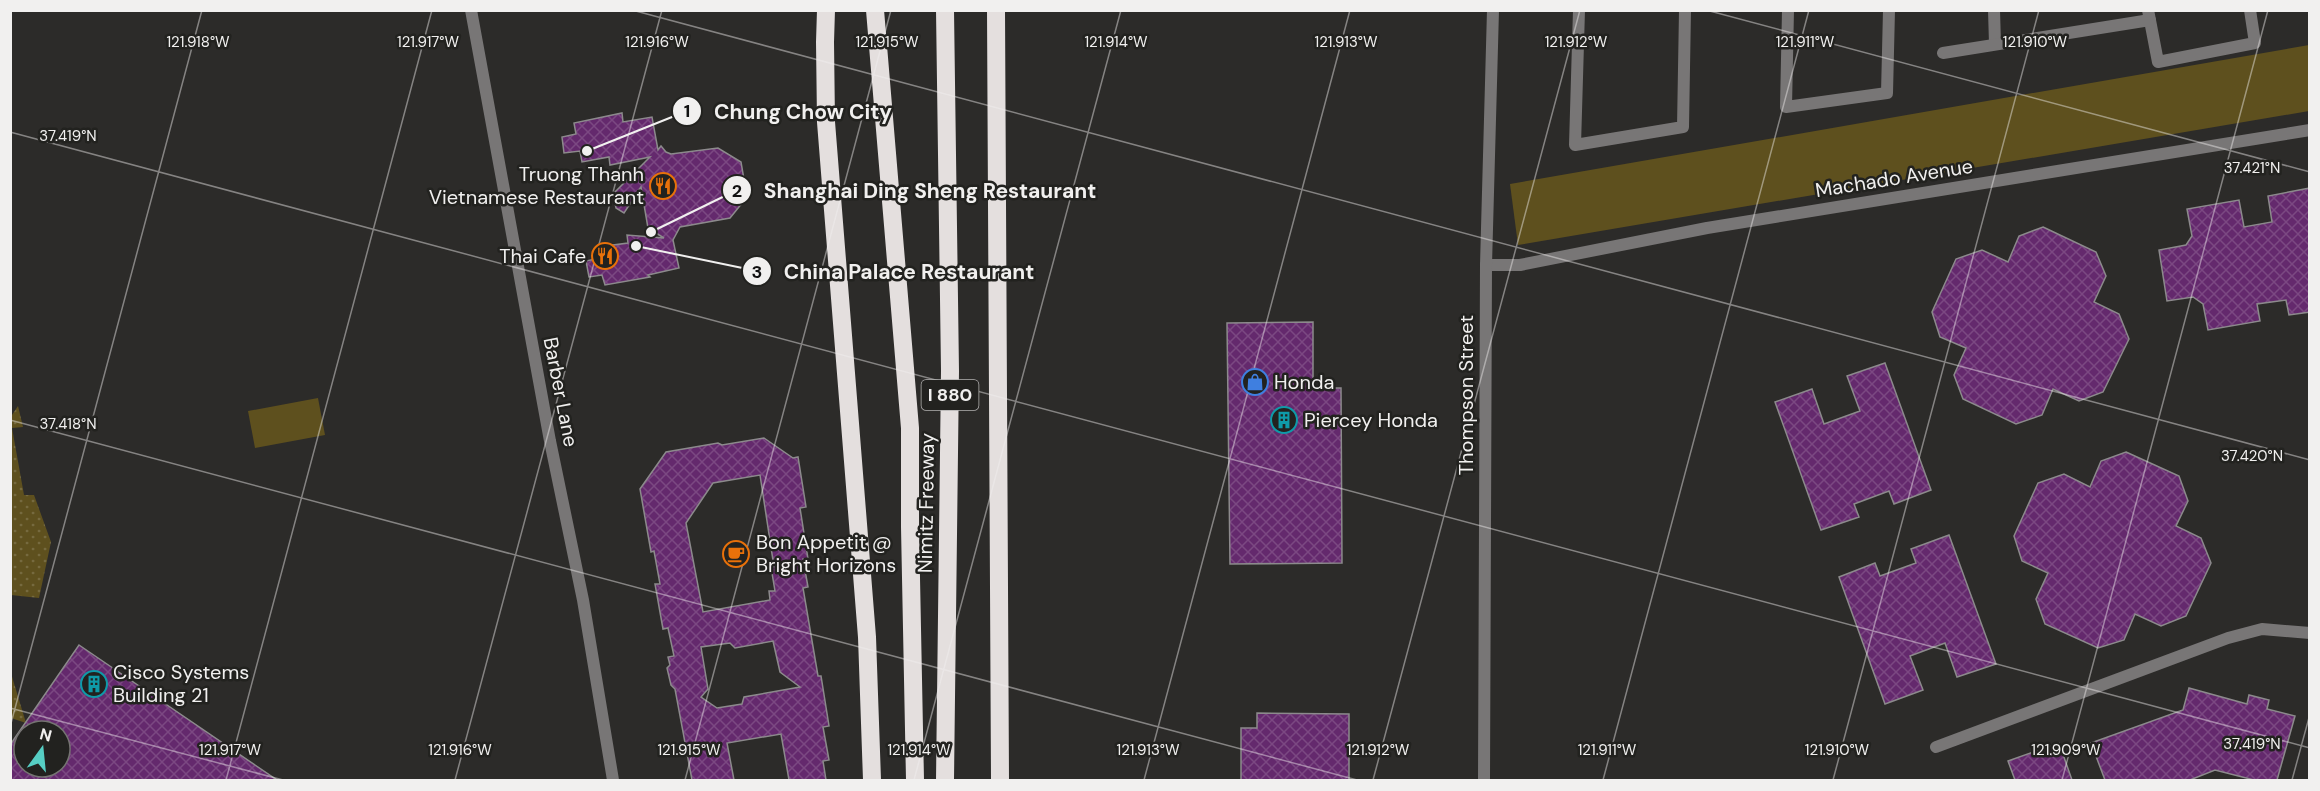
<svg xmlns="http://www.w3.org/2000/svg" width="2320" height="791" font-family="'DM Sans',sans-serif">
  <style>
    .grass { fill: url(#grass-dots) }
    .park { fill: #5e501e }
    .building { fill: url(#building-cross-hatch); stroke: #8c8a8c; stroke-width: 1.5; fill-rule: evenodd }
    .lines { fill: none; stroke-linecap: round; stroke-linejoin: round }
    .minor { stroke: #787676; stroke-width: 12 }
    .tertiary { stroke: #787676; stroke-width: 12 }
    .motorway { stroke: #e4dfde; stroke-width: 18 }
    .ticks { fill: none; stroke: #f1f0ef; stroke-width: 1.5; stroke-opacity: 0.45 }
    .labels { text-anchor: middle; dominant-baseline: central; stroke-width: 5; stroke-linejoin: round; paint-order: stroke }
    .shield { fill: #22221f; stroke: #b3b2b1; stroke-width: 1.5 }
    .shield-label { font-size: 18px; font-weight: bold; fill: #f1f0ef }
    .poi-label { font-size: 20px; fill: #f1f0ef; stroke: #22221f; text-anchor: start }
    .street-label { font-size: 20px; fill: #f1f0ef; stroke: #22221f }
    .ticks-label { font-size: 15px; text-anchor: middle; fill: #f1f0ef; stroke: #22221f; stroke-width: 5; stroke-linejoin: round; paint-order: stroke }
    .leader { fill: none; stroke: #f1f0ef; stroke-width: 2 }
    .callout-dot { fill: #f1f0ef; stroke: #22221f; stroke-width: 2 }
    .mark-label { font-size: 18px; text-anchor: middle; font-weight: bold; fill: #111 }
    .callout-label { font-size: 21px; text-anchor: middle; font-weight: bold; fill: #f1f0ef; stroke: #22221f; stroke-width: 5; stroke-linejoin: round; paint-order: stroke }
  </style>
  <defs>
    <pattern id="grass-dots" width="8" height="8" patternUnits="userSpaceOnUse" patternTransform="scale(1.5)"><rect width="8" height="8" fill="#5e501e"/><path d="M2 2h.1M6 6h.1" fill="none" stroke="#766a3f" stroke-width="1.8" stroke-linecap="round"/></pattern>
    <pattern id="building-cross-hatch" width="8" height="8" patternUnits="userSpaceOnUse" patternTransform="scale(1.5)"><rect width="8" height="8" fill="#64296d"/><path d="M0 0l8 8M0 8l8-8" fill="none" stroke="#7b4882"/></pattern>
  </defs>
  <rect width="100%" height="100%" fill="#2c2b29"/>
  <g class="grass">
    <polygon points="18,406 23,427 12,428 24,495 34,495 51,542 39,598 11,595 10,418"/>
    <polygon points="10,670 26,723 11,718"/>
  </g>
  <g class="park">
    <polygon points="2309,45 2309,111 1518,245 1510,184"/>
    <polygon points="318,398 325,435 255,448 248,411"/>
  </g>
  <g class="building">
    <polygon points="622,113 623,122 652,117 658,150 661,146 666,152 671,154 718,148 741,162 747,197 730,218 680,227 673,240 679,268 648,275 650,277 605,285 602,275 589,277 586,261 600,258 598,247 628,243 627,235 664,238 648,228 641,187 624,213 616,208 613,194 650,157 610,165 609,157 582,162 580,151 564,153 562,137 576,134 574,123"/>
    <polygon points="2310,188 2310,312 2289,315 2286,300 2257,304 2260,321 2208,330 2203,304 2193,297 2167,301 2159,250 2186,245 2192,236 2187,209 2239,200 2244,227 2272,222 2268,196"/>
    <polygon points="2043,227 2096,252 2106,276 2094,302 2119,314 2129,339 2103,392 2079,401 2053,389 2042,415 2016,424 1963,399 1954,375 1966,348 1940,337 1932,312 1956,259 1982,250 2008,262 2019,236"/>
    <polygon points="1313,322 1313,388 1341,388 1342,563 1230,564 1227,323"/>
    <polygon points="1885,363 1931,490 1894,504 1889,491 1854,504 1859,517 1821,530 1775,402 1812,389 1824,424 1860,411 1847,376"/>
    <path d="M 764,438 L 793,458 L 798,457 L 806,507 L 800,508 L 808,559 L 803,559 L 808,587 L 803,588 L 818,676 L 821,676 L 829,726 L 823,727 L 829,760 L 823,761 L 826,780 L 789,780 L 781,734 L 727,743 L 734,780 L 692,780 L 675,689 L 671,685 L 667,668 L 670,665 L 668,657 L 674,656 L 668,628 L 663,629 L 655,584 L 660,584 L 654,551 L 651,552 L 640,489 L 666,452 L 718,443 L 722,445 ZM 760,475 L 774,567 L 771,567 L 775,591 L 769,591 L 770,600 L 703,612 L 686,523 L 713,483 ZM 773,641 L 780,672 L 800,687 L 744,697 L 742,704 L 717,708 L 701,697 L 708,689 L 701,647 L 730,643 L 735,648 Z"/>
    <polygon points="2126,452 2179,476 2188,501 2176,526 2201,538 2211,563 2186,616 2161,626 2135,614 2124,640 2098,648 2045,624 2036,599 2048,573 2022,561 2014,536 2038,483 2064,474 2090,487 2101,461"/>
    <polygon points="1949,535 1996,664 1957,677 1945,643 1910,656 1923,690 1885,704 1839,577 1875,563 1880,576 1916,563 1911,549"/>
    <path d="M 79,645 L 277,780 L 10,780 L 10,745 ZM 24,731 L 60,731 L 60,767 L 24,767 Z"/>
    <polygon points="2189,688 2247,704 2249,695 2269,700 2267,709 2295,716 2277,780 2254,780 2215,770 2190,780 2105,780 2091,743 2183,710"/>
    <polygon points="1257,713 1349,714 1349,780 1241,780 1241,728 1257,728"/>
    <polygon points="2059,743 2072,780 2015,780 2008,761"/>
  </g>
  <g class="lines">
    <g class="minor">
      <polyline points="1579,10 1575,145 1683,127 1685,10"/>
      <polyline points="1788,10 1786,107 1887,93 1889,10"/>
      <polyline points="1994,10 1995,44"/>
      <polyline points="2148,10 2158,62 2255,43 2250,10"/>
      <polyline points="1943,53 2150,20"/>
      <polyline points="1486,265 1520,265 1707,228 2310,130"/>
      <polyline points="1936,747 2228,638 2262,629 2310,633"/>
      <polyline points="1484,780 1486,265 1493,10"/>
    </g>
    <polyline class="tertiary" points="471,10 550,441 583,600 613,780"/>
    <g class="motorway">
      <polyline points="826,10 825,42 826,122 867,637 872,780"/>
      <polyline points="875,10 910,428 910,527 915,780"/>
      <polyline points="996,10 1000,780"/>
      <polyline points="945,780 950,371 945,10"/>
    </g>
  </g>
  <path class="ticks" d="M 632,10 L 2310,460M 1706,10 L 2310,172M 10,132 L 2310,748M 10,420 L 1357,780M 10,708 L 283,780M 10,727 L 202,10M 226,780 L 432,10M 455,780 L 662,10M 685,780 L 891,10M 914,780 L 1121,10M 1144,780 L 1350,10M 1373,780 L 1580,10M 1603,780 L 1809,10M 1833,780 L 2039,10M 2062,780 L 2268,10M 2292,780 L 2310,714"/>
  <defs>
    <symbol id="restaurant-ring" viewBox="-11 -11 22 22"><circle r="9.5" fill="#22221f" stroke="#e8710a" stroke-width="1.5"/><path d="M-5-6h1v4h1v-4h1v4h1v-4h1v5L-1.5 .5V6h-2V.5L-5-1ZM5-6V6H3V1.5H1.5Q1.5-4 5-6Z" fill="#e8710a"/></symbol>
    <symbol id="shop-ring" viewBox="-11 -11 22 22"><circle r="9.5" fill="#22221f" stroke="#3f7fe0" stroke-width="1.5"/><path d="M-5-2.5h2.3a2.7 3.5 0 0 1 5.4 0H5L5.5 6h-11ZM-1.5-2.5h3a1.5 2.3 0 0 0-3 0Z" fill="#3f7fe0"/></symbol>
    <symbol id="building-ring" viewBox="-11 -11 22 22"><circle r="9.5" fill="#22221f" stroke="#0f9aa8" stroke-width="1.5"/><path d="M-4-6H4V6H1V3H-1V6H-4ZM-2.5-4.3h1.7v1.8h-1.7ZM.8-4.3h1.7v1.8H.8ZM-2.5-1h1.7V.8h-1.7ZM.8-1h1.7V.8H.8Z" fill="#0f9aa8"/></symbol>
    <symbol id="cafe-ring" viewBox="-11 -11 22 22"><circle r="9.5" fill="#22221f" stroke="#e8710a" stroke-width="1.5"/><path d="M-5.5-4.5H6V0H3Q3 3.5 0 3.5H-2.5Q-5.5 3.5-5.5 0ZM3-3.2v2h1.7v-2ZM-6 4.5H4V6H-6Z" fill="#e8710a"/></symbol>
  </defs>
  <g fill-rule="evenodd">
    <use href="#restaurant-ring" x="648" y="171" width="30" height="30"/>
    <use href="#restaurant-ring" x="590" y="241" width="30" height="30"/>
    <use href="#shop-ring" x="1240" y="367" width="30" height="30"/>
    <use href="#building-ring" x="1269" y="405" width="30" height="30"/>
    <use href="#cafe-ring" x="721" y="539" width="30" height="30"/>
    <use href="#building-ring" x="79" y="669" width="30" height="30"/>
  </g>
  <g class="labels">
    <rect class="shield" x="921.5" y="380" width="57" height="30" rx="4.5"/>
    <g class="shield-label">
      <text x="950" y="395">I 880</text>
    </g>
    <g class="poi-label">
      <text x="644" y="174" text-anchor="end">Truong Thanh<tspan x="644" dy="23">Vietnamese Restaurant</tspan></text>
      <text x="586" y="256" text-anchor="end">Thai Cafe</text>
      <text x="1274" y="382">Honda</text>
      <text x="1304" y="420">Piercey Honda</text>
      <text x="756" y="542">Bon Appetit @<tspan x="756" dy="23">Bright Horizons</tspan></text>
      <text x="113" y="672">Cisco Systems<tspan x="113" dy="23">Building 21</tspan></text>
    </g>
    <g class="street-label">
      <text transform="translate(1894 178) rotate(-9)">Machado Avenue</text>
      <text transform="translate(561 392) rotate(79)">Barber Lane</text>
      <text transform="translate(1466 395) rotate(-90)">Thompson Street</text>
      <text transform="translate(926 503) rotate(-89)">Nimitz Freeway</text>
    </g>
  </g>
  <g class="ticks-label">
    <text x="198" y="47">121.918°W</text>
    <text x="428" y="47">121.917°W</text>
    <text x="657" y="47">121.916°W</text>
    <text x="887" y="47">121.915°W</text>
    <text x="1116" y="47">121.914°W</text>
    <text x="1346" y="47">121.913°W</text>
    <text x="1576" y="47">121.912°W</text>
    <text x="1805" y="47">121.911°W</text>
    <text x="2035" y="47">121.910°W</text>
    <text x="68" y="141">37.419°N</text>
    <text x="2252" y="173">37.421°N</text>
    <text x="68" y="429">37.418°N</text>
    <text x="2252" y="461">37.420°N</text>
    <text x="2252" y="749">37.419°N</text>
    <text x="230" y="755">121.917°W</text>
    <text x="460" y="755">121.916°W</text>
    <text x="689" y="755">121.915°W</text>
    <text x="919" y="755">121.914°W</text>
    <text x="1148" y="755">121.913°W</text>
    <text x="1378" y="755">121.912°W</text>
    <text x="1607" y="755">121.911°W</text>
    <text x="1837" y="755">121.910°W</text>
    <text x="2066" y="755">121.909°W</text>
  </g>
  <path class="leader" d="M587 151L687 111M651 232L737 190M636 246L757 271"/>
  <g class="callout-dot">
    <circle cx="587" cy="151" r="6"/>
    <circle cx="651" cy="232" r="6"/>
    <circle cx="636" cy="246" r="6"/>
    <circle cx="687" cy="111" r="15"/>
    <circle cx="737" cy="190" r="15"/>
    <circle cx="757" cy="271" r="15"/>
  </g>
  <g class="mark-label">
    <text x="687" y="117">1</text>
    <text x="737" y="197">2</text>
    <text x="757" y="278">3</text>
  </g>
  <g class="callout-label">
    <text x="803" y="119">Chung Chow City</text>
    <text x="930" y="198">Shanghai Ding Sheng Restaurant</text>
    <text x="909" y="279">China Palace Restaurant</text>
  </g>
  <rect width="2320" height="791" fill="none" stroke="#f1f0ef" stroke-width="24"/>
  <g transform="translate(42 749) rotate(15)"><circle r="28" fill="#22221f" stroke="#757472" stroke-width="1.5"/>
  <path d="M0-4.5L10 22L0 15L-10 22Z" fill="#56cec4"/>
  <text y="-9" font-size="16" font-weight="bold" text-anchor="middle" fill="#f1f0ef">N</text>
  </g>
</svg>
